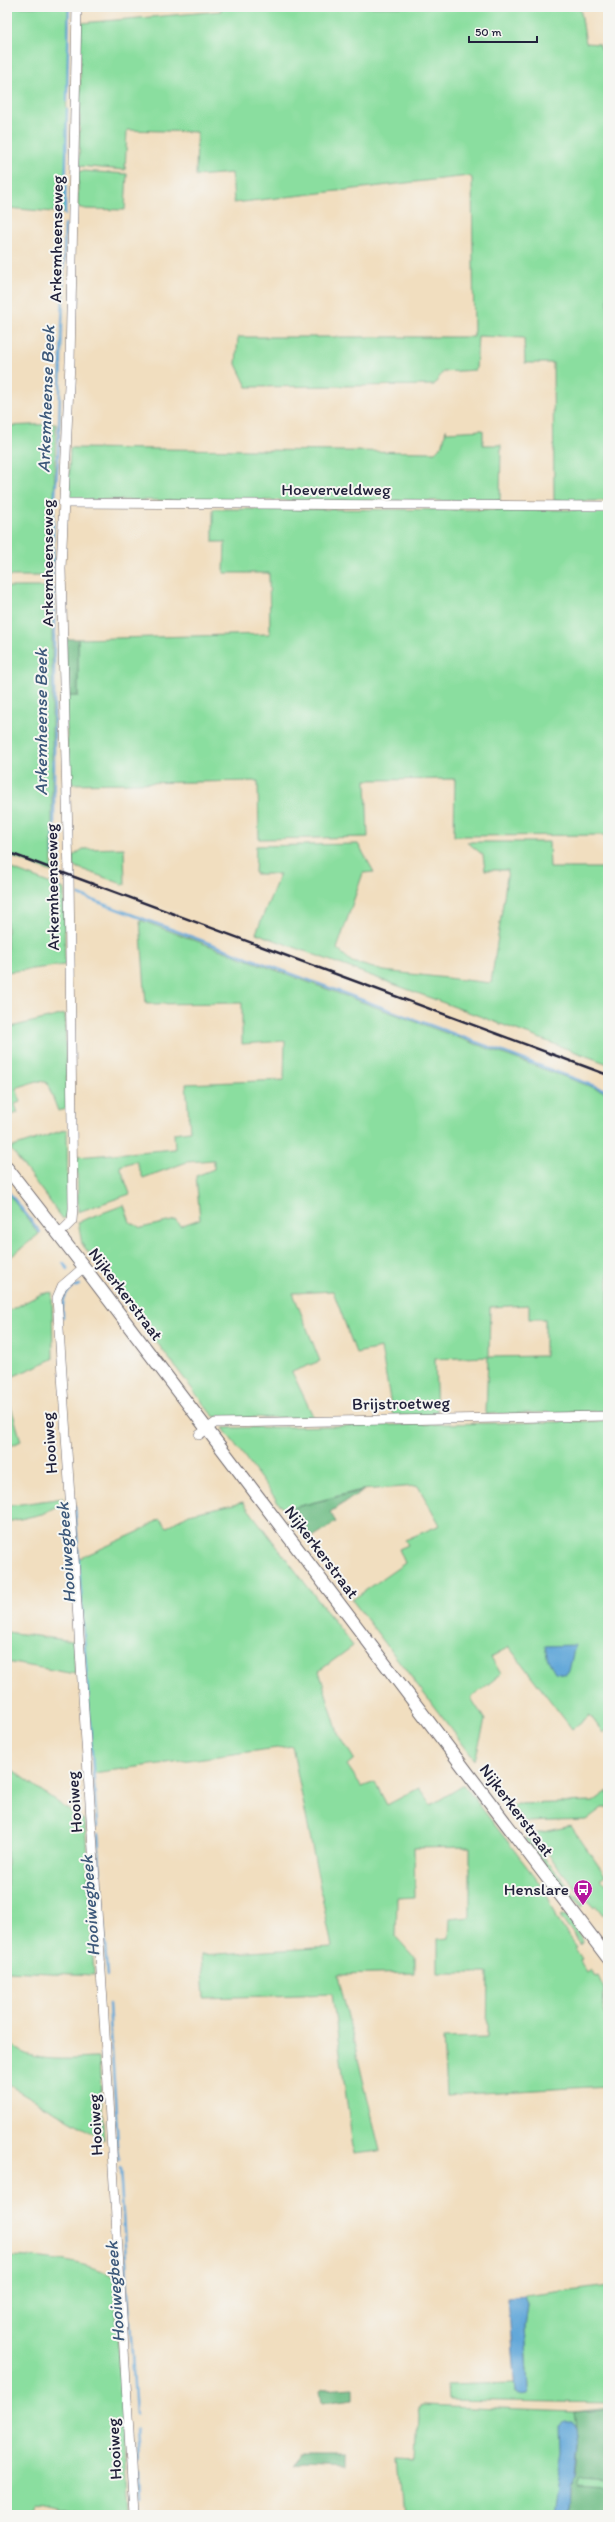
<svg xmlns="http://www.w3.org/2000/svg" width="615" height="2522" font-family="Itim,sans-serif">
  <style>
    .green { fill: #8ade9f; stroke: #56806d; fill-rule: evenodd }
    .forest { fill: #6fbd86; stroke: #487060 }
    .water { fill: #64a8d9; stroke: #43658a }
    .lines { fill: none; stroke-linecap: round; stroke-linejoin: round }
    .stream { stroke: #64a8d9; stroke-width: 2.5 }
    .minor-casing { stroke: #6a6469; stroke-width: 10 }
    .major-casing { stroke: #6a6469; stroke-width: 14 }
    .minor { stroke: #fff; stroke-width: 9 }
    .major { stroke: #fff; stroke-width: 12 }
    .rail { stroke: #22223b; stroke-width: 2.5 }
    .labels { text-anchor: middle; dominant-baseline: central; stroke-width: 4; stroke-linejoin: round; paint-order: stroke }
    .street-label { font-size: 17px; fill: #22223b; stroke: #f6f6f2 }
    .poi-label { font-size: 17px; fill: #22223b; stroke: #f6f6f2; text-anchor: end }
    .water-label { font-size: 18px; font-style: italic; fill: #3c587a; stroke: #f6f6f2 }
  </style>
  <rect width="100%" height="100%" fill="#f6f6f2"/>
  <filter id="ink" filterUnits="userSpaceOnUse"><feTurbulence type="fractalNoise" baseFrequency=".025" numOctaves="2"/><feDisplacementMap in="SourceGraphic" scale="8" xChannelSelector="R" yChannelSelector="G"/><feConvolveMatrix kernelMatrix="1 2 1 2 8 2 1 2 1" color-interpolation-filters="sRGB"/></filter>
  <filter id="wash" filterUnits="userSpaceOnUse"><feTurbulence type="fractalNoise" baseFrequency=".012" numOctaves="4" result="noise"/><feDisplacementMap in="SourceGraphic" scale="16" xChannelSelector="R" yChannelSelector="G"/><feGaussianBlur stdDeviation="0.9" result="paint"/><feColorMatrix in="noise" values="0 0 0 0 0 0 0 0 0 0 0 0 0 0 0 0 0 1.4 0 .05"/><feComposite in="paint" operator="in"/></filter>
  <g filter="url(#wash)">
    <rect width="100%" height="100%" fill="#f1debf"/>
    <g class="green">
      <polygon points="7,7 68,7 65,213 7,208"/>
      <polygon points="221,7 580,7 586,43 599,44 608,64 608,501 554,501 553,363 525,363 524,338 478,336 476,370 443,372 434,385 247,387 236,364 238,337 474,337 472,178 469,176 441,179 234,203 232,173 196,176 197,132 127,130 125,170 79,166 81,23 221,11"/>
      <polygon points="82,171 127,174 125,210 85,209 78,207 78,172"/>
      <polygon points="56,424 52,576 7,576 7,426"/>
      <polygon points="446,429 446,432 483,430 483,445 501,445 500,501 72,500 68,496 70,448 435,452 443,444"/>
      <polygon points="213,509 608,510 608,835 454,836 455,779 366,780 368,837 259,839 258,781 68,784 66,696 78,696 78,639 270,634 269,573 224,573 225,542 213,542"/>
      <polygon points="7,587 52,587 52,872 7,855"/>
      <polygon points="467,842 549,842 550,868 608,868 608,1064 256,933 280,874 255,874 256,846 358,844 374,872 363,873 337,949 352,962 384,971 491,983 508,870 485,870 483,855"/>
      <polygon points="124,848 125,885 73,866 73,856 83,849"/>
      <polygon points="7,867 64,889 65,965 7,972"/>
      <path d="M 140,920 L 608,1093 L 608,1411 L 486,1414 L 488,1357 L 435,1359 L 437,1415 L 393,1416 L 381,1348 L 356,1353 L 333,1291 L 293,1293 L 320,1361 L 292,1372 L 314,1418 L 216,1417 L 212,1415 L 82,1244 L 78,1222 L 124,1205 L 130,1222 L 141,1228 L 176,1220 L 180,1226 L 200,1219 L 196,1176 L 214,1169 L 214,1160 L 187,1162 L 143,1178 L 136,1161 L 120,1166 L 130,1194 L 78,1212 L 77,1157 L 175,1149 L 174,1133 L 190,1131 L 186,1084 L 284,1080 L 285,1041 L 242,1044 L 242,1003 L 146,1004 ZM 529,1305 L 529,1319 L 545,1319 L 545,1356 L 489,1357 L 490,1307 Z"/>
      <polygon points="65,1014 67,1109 58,1111 48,1085 46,1082 37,1081 16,1088 21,1102 15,1104 18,1113 7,1116 7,1028"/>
      <polygon points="67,1129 68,1210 68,1216 63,1219 10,1148"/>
      <polygon points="7,1192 39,1234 7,1260"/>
      <polygon points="52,1292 53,1359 7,1379 7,1312 41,1294"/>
      <polygon points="7,1393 21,1441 7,1448"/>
      <polygon points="608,1421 608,1729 603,1733 590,1715 572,1729 509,1647 491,1657 501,1674 471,1698 485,1720 475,1760 352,1600 405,1563 399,1549 408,1545 405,1540 440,1525 418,1486 361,1490 284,1510 223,1428"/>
      <polygon points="63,1498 63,1503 42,1514 7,1522 7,1506"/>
      <polygon points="243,1502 353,1646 319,1671 338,1733 354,1759 347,1765 362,1787 375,1782 387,1805 419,1788 431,1805 464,1785 544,1889 556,1918 577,1947 575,1948 582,1959 580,1961 587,1973 591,1970 595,1977 598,1976 604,1989 603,2007 608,2020 608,2086 446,2095 443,2038 487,2037 488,1973 438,1973 438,1939 449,1938 450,1919 470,1917 470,1847 414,1848 415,1897 397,1898 396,1937 415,1958 415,1973 338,1975 380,2151 354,2154 332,1994 204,1998 201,1955 332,1947 292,1746 93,1773 78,1559 138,1532 160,1519 167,1527 189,1514"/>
      <polygon points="7,1632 73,1641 75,1674 7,1662"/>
      <polygon points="10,1768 85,1822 94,1975 7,1971 7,1770"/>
      <polygon points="608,1791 608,1808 602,1808 586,1820 525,1822 512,1806 517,1804 593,1802"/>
      <polygon points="571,1826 605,1875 600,1879 605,1884 608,1882 608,1915 606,1912 603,1915 596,1906 594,1908 563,1874 534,1834"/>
      <polygon points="527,1837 584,1905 582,1907 564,1888 526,1840"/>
      <polygon points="563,1915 567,1916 584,1942 581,1944 560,1916"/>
      <path d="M 7,2035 C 16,2067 74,2058 99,2058 L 104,2140 L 7,2084 Z"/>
      <path d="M 7,2256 C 39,2257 87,2260 114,2277 L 128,2511 C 97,2520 66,2510 35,2503 L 31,2515 L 7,2515 Z"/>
      <polygon points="608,2285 608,2403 448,2400 447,2385 515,2383 515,2393 529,2389 525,2327 528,2305 525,2296"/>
      <polygon points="422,2406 574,2412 608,2408 608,2515 404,2515 399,2456 417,2457 419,2415 418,2408"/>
    </g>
    <g class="forest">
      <rect x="66" y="639" width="12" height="57"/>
      <polygon points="364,1490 330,1512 336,1522 308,1540 284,1510"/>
      <polygon points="353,2387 353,2399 322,2403 320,2391 323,2389"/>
      <polygon points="608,2410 608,2481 580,2479 577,2487 608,2489 608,2515 569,2515 570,2488 576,2477 578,2467 579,2443 575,2412"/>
      <polygon points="300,2454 344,2454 344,2465 300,2463 290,2466"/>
    </g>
    <g class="water">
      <polygon points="575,1645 569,1671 565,1674 555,1672 548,1660 545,1646"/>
      <polygon points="525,2296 528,2305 525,2327 529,2389 527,2394 519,2395 515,2392 508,2298"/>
      <polygon points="565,2422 573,2422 577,2428 579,2443 576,2477 570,2488 569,2515 552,2515 561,2453 560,2426"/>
    </g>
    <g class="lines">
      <g class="stream">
        <polyline points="67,101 69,7"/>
        <polyline points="65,214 67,110"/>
        <polyline points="53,575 53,521 58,460 65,224"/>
        <polyline points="54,856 54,587"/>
        <polyline points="53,883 60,888"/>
        <polyline points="79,895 608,1091"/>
        <polyline points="7,1190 40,1232"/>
        <polyline points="63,1263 68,1269"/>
        <path d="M 63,1317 C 62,1303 63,1289 79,1285"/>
        <polyline points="75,1506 97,1827"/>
        <polyline points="98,1835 107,1975"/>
        <polyline points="109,2004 119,2160"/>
        <polyline points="120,2168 136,2415"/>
        <polyline points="137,2430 139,2460"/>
        <polyline points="140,2471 141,2497"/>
      </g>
    </g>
  </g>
  <g filter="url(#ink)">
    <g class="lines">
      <defs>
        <g id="minor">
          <polyline points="63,503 608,506"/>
          <polyline points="59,1234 72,1221 73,1208 69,875 61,569 70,362 77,7"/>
          <polyline points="84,1267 62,1286 57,1298 103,2002 134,2515"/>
          <polyline points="199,1435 215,1423 608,1416"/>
        </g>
        <polyline id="major" points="7,1168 84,1267 608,1958"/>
      </defs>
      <use href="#minor" class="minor-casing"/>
      <use href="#major" class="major-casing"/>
      <use href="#minor" class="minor"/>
      <use href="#major" class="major"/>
      <polyline class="rail" points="7,852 608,1075"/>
    </g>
  </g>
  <defs>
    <symbol id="bus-pin" viewBox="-11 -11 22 30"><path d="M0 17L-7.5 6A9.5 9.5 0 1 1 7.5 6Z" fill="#b5179e" stroke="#f6f6f2"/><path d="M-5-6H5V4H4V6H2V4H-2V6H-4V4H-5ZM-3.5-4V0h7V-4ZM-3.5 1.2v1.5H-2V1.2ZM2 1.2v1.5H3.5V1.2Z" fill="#fff"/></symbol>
  </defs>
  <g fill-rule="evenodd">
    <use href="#bus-pin" x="572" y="1878" width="22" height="30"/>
  </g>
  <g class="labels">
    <g class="street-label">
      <text transform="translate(56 239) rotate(-89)">Arkemheenseweg</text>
      <text x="336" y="489">Hoeverveldweg</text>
      <text transform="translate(47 563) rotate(-90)">Arkemheenseweg</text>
      <text transform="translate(52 887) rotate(-91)">Arkemheenseweg</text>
      <text transform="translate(126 1294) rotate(53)">Nijkerkerstraat</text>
      <text transform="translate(401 1403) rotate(-1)">Brijstroetweg</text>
      <text transform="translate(49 1443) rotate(-94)">Hooiweg</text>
      <text transform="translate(322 1552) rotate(53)">Nijkerkerstraat</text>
      <text transform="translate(74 1802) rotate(-94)">Hooiweg</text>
      <text transform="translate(517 1810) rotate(53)">Nijkerkerstraat</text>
      <text transform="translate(95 2125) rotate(-93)">Hooiweg</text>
      <text transform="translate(114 2449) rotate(-93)">Hooiweg</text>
    </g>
    <g class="poi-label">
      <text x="569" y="1889">Henslare</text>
    </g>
    <g class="water-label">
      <text transform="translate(46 399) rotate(-88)">Arkemheense Beek</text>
      <text transform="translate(41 722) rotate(-90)">Arkemheense Beek</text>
      <text transform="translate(66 1553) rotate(-94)">Hooiwegbeek</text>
      <text transform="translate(90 1906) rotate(-94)">Hooiwegbeek</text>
      <text transform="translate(115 2292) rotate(-94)">Hooiwegbeek</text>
    </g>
  </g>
  <rect width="615" height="2522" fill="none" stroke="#f6f6f2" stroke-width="24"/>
  <path d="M469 36v6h68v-6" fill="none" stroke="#22223b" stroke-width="2"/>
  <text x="475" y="36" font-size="12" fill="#22223b" stroke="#f6f6f2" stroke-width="3" paint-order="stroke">50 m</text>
</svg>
